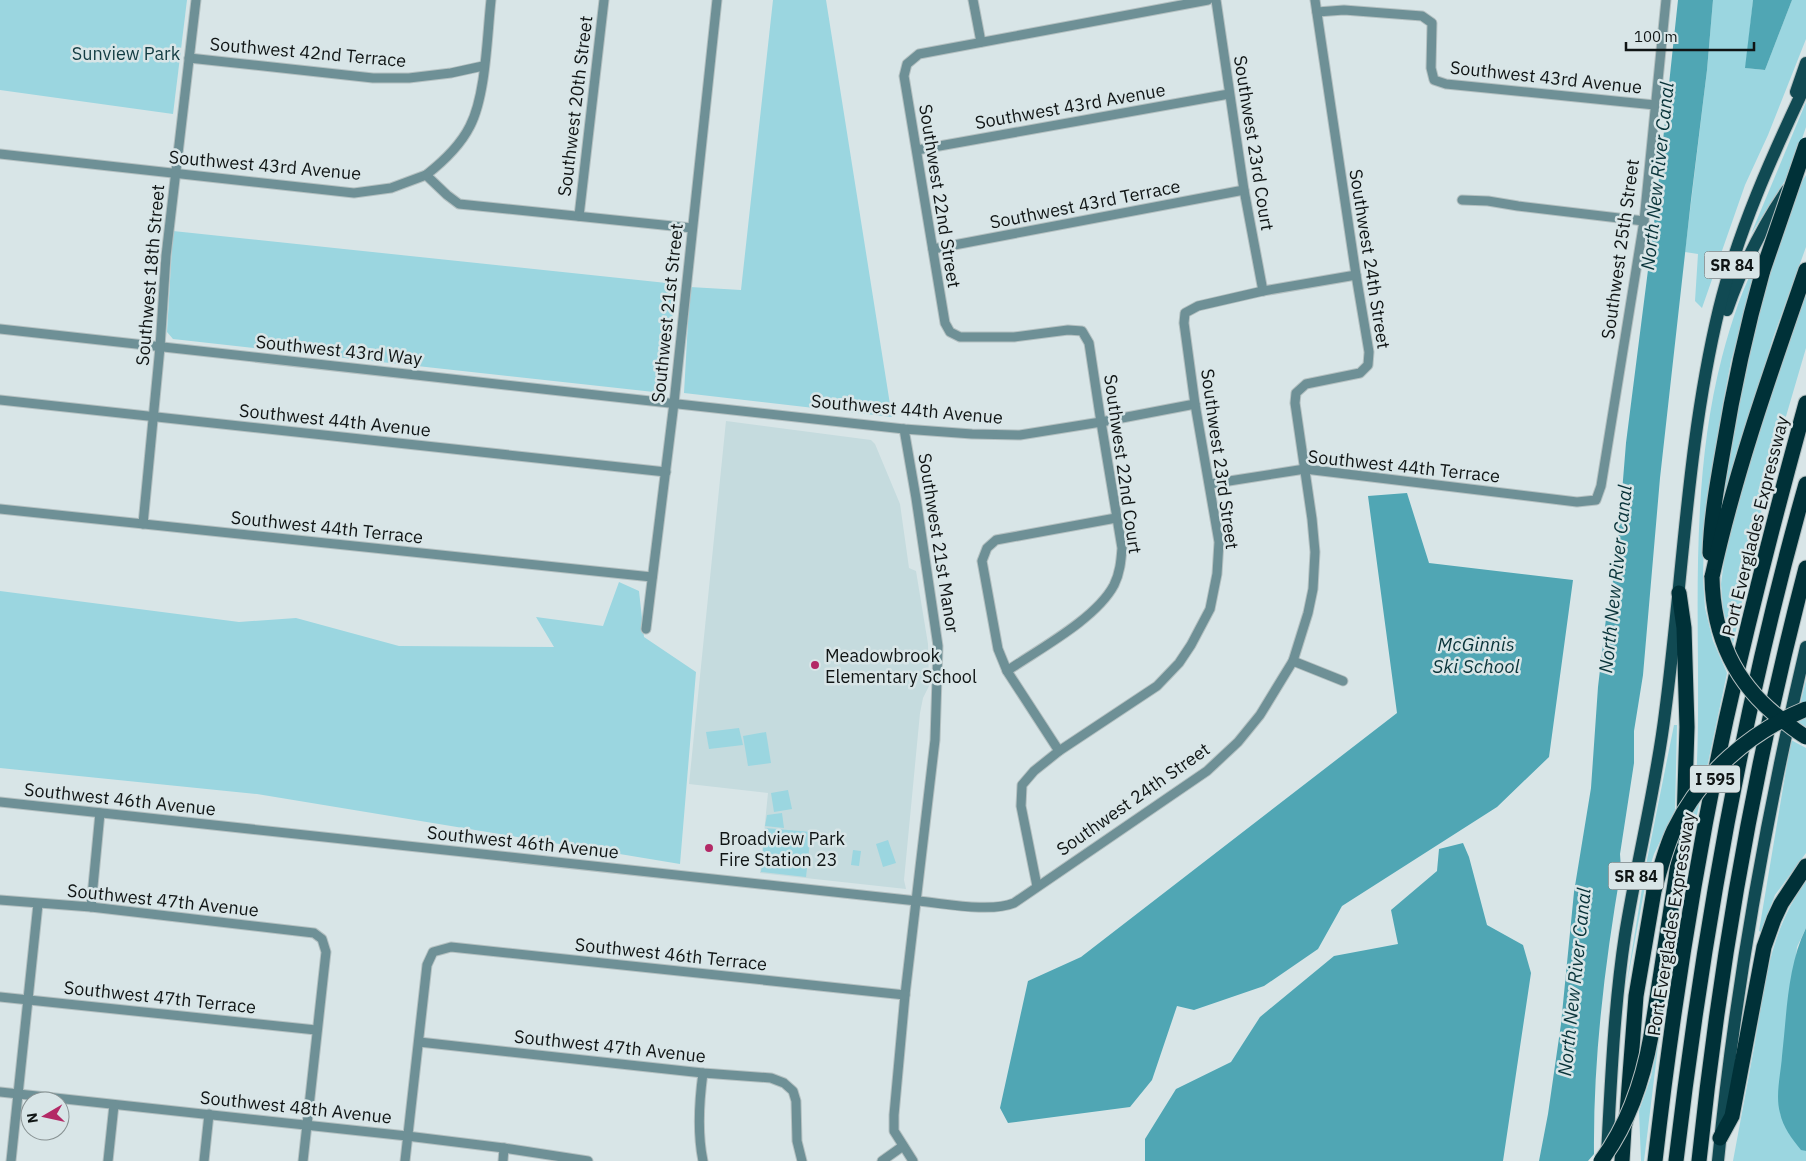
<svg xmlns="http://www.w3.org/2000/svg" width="1806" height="1161" font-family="'IBM Plex Sans',sans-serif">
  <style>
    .built { fill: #c5dbde }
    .green { fill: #9bd6e0 }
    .water { fill: #50a6b4 }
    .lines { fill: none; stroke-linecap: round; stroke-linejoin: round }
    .street-casing { stroke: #b4c0c1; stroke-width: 11 }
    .primary-casing { stroke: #b4c0c1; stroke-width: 14 }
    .highway-casing { stroke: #b4c0c1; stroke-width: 17 }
    .street { stroke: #6e9096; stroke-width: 9 }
    .primary { stroke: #114a53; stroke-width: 12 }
    .highway { stroke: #003138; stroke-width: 15 }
    .highway-bridge-casing { stroke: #b4c0c1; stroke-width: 17; stroke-linecap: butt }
    .highway-bridge { stroke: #003138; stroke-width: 15 }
    .poi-dot { fill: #b32966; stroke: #d8e5e7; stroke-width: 2 }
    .labels { text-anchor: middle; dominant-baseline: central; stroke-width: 5; stroke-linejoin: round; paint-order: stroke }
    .shield { fill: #d8e5e7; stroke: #4c5354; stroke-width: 1 }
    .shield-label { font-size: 16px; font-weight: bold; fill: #101515 }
    .street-label { font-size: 18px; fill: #101515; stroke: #d8e5e7 }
    .park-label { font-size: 18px; fill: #133c42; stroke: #d8e5e7 }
    .poi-label { font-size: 18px; fill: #101515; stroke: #d8e5e7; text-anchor: start }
    .water-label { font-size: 19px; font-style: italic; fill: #083339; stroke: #d8e5e7 }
  </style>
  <rect width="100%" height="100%" fill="#d8e5e7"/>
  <polygon class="built" points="726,421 871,440 875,444 900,504 909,568 916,571 928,644 929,686 923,698 920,713 904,880 906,889 760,873 768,793 689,784"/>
  <g class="green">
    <polygon points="0,0 187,0 173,114 0,90"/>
    <polygon points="773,0 826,0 892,417 684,393 690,287 741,290"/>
    <polygon points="1713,0 1753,0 1746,68 1765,70 1792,0 1806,0 1806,39 1768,135 1745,185 1702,308 1695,301 1698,254 1685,252 1707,70"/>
    <polygon points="1806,102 1806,127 1791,171 1751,234"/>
    <polygon points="1806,175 1806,247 1773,338 1727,496 1721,495 1749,340 1794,194"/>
    <polygon points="173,231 676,284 664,391 663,393 173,339 167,332"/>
    <path d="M 1763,251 L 1731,361 L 1722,409 L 1704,536 L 1703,578 L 1705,608 L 1713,641 L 1727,673 L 1694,829 L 1691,829 C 1699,774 1698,721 1698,666 C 1697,563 1696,457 1722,357 C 1732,320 1743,284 1763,251 Z"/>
    <polygon points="1806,289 1806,348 1775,454 1764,499 1733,644 1723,609 1721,584 1729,523"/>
    <polygon points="619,582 639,591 644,637 696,672 680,864 257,794 0,768 0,591 239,622 296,618 399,646 554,647 536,617 603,626"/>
    <polygon points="1806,680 1806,727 1796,721"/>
    <polygon points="1674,725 1677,725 1675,810 1654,854 1647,876 1626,988 1645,870"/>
    <polygon points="739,728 743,745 709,749 706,732"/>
    <polygon points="766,732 771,763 748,766 743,736"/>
    <polygon points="1791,740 1806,748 1806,853 1775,895 1761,932 1759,931"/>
    <polygon points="788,790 792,809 774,812 771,793"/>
    <polygon points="782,813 784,828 765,826 767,815"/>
    <polygon points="765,828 811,832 806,877 761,872"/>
    <polygon points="888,840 896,863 883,867 876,844"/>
    <polygon points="853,850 861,851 859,866 851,865"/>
    <path d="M 1806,881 L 1806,928 L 1797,947 L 1780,1113 L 1790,1135 L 1801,1149 L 1806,1151 L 1806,1161 L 1733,1161 C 1740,1123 1747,1086 1754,1048 C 1764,988 1769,932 1806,881 Z"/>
    <polygon points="1659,1038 1644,1161 1641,1161 1639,1111 1651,1077"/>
  </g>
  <g class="water">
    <path d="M 1678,0 L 1713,0 L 1707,70 L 1691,200 L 1660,478 L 1643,675 L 1634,731 L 1634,763 L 1620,854 L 1621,869 C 1605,963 1593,1058 1594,1154 L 1588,1161 L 1539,1161 L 1548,1114 L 1561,1024 L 1574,892 L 1591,788 L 1598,687 L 1607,610 L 1616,566 L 1626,443 L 1655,215 Z"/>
    <polygon points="1753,0 1792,0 1765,70 1745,68"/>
    <polygon points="1407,493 1429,563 1573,580 1549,757 1497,807 1342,906 1318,949 1264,986 1194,1010 1177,1006 1152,1080 1130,1107 1008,1123 1000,1108 1028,981 1081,957 1397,713 1368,496"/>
    <polygon points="1463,843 1469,857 1487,925 1523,945 1531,973 1503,1161 1145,1161 1145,1139 1176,1089 1231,1062 1260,1017 1334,956 1398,944 1391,910 1437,871 1439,849"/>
    <path d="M 1806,928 L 1806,1151 L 1801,1150 C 1792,1139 1783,1127 1780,1113 C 1775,1095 1781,1073 1782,1056 C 1787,1013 1787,967 1806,928 Z"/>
  </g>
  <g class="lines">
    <defs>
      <g id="street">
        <polyline points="973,0 981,42"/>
        <polyline points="1216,0 1244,190 1263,291"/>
        <polyline points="1317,12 1344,10 1422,16 1432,23 1431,68 1434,80 1446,84 1655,105"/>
        <polyline points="189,58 373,78 409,78 451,73 483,66"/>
        <polyline points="917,150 1229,94"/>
        <polyline points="0,154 354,193 391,188 426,175 447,195 459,204 692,228"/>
        <path d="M 426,175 C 444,161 460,146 470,126 C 486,95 487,36 491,0"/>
        <polyline points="1462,200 1488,201 1518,206 1644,221"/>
        <polyline points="579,216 604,0"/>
        <polyline points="933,249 1244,190"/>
        <polyline points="0,329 904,429 972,434 1020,435 1101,422 1195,404"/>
        <polyline points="0,400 666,472"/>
        <polyline points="904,429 916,498 938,646 935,740 905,995 894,1115 894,1131 913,1161"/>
        <polyline points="1210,484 1305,469 1577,502 1596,500 1601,486 1644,221 1666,0"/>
        <polyline points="0,509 652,577"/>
        <polyline points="143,524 160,347 166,256 196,0"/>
        <polyline points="646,629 674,403 717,0"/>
        <polyline points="1293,661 1343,681"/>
        <path d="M 1007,671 C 1039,649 1096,619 1114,585 C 1120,573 1121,561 1122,548 L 1101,422 L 1089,343 L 1082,331 L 1068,330 L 1014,337 L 960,337 L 950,332 L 945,323 L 904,76 L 907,64 L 919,54 L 1208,0"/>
        <polyline points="1059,751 1007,671 998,649 982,561 987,548 996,540 1116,518"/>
        <path d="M 0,802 L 917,901 C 943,903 990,913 1014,903 L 1207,771 L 1238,742 L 1260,715 L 1293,661 L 1308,613 L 1313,589 L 1315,552 L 1312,519 L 1295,403 L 1296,393 L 1306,384 L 1360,373 L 1368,365 L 1369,352 L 1356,275 L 1315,0"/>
        <polyline points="1037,886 1021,806 1022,785 1034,771 1059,751 1157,686 1179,663 1191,645 1210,609 1217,574 1219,542 1195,404 1184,323 1185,313 1198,306 1263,291 1356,275"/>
        <polyline points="0,900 91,907 314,933 322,939 326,952 303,1161"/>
        <polyline points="91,907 100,813"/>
        <polyline points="0,997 316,1030"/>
        <polyline points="419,1042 703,1073 771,1078 784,1083 793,1091 796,1101 797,1141 802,1161"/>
        <polyline points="0,1092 407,1136 504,1148 588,1161"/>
        <polyline points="11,1161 38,904"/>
        <polyline points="108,1161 114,1105"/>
        <polyline points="204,1161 209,1114"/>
        <polyline points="405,1161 427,965 433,952 451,947 905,995"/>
        <polyline points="503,1161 504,1148"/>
        <path d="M 703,1161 C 697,1132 699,1102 703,1073"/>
        <polyline points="882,1161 903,1146"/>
      </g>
      <g id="primary">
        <polyline points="1796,92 1806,63"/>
        <path d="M 1727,310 C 1742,267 1761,228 1787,190"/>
        <path d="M 1607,1154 C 1611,1081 1614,1007 1625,935 C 1637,860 1656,787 1665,713 C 1683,578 1687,442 1719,309 C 1738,231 1772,156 1806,84"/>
        <path d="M 1718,1161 C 1735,989 1766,816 1806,647"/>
      </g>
      <g id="highway">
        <path d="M 1710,553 C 1711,519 1717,485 1723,451 C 1733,390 1746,330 1763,270"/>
        <path d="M 1712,577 C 1735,472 1771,371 1806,270"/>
        <polyline points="1651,1036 1676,877 1684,823 1687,727 1684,628 1679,593"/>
        <polyline points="1720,1138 1732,1116 1764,947 1774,919 1781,904 1806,866"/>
        <polyline points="1622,1161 1624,1128 1627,1114 1636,996 1654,891"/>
        <path d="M 1655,1161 C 1672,1013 1695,865 1726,720 C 1750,613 1777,508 1806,403"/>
        <path d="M 1676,1161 C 1703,933 1743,706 1806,484"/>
        <path d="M 1699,1161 C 1720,961 1755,762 1806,568"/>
      </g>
    </defs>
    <use href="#street" class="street-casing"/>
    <use href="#primary" class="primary-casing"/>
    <use href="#highway" class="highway-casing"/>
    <use href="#street" class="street"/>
    <use href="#primary" class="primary"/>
    <use href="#highway" class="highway"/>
    <defs>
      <g id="highway-bridge">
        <polyline points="1763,270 1806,145"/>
        <path d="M 1712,577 C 1713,636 1734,683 1781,719 C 1789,725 1797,732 1806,737"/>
        <path d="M 1654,891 C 1660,870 1665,849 1674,830 C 1701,774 1750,732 1806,709"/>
        <path d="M 1601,1161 C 1629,1123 1643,1081 1651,1036"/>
      </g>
    </defs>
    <use href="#highway-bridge" class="highway-bridge-casing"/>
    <use href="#highway-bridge" class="highway-bridge"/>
  </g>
  <g class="poi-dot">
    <circle cx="815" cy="665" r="5"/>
    <circle cx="709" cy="848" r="5"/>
  </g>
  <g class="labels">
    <g class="shield">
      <rect x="1704.5" y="251.5" width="55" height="27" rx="4"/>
      <rect x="1690" y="765.5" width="50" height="27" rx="4"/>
      <rect x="1608.5" y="862.5" width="55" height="27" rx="4"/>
    </g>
    <g class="shield-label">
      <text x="1732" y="265">SR 84</text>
      <text x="1715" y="779">I 595</text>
      <text x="1636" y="876">SR 84</text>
    </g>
    <g class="street-label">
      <text transform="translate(308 52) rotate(5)">Southwest 42nd Terrace</text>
      <text transform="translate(1546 77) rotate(6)">Southwest 43rd Avenue</text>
      <text transform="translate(575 106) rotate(-83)">Southwest 20th Street</text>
      <text transform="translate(1070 106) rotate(-10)">Southwest 43rd Avenue</text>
      <text transform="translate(1254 143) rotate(81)">Southwest 23rd Court</text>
      <text transform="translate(265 165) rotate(5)">Southwest 43rd Avenue</text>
      <text transform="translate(940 196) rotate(81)">Southwest 22nd Street</text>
      <text transform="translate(1085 204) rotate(-11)">Southwest 43rd Terrace</text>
      <text transform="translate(1620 249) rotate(-82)">Southwest 25th Street</text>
      <text transform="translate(1370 259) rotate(81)">Southwest 24th Street</text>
      <text transform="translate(150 275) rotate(-85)">Southwest 18th Street</text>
      <text transform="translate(667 313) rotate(-84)">Southwest 21st Street</text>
      <text transform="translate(339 350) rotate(6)">Southwest 43rd Way</text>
      <text transform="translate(907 409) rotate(5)">Southwest 44th Avenue</text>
      <text transform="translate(335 420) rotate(6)">Southwest 44th Avenue</text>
      <text transform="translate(1220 459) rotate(82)">Southwest 23rd Street</text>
      <text transform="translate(1123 464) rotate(82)">Southwest 22nd Court</text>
      <text transform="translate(1404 466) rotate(6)">Southwest 44th Terrace</text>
      <text transform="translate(1755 526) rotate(-76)">Port Everglades Expressway</text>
      <text transform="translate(327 527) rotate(6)">Southwest 44th Terrace</text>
      <text transform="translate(939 543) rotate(81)">Southwest 21st Manor</text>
      <text transform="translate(120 799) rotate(6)">Southwest 46th Avenue</text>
      <text transform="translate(1133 799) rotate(-35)">Southwest 24th Street</text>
      <text transform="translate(523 842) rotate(6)">Southwest 46th Avenue</text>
      <text transform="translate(163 900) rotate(6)">Southwest 47th Avenue</text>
      <text transform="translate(1671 924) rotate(-81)">Port Everglades Expressway</text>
      <text transform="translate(671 954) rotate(6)">Southwest 46th Terrace</text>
      <text transform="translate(160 997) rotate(6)">Southwest 47th Terrace</text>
      <text transform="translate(610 1046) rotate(6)">Southwest 47th Avenue</text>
      <text transform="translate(296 1107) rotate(6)">Southwest 48th Avenue</text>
    </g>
    <g class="park-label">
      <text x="126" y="53">Sunview Park</text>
    </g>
    <g class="poi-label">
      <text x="825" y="655">Meadowbrook<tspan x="825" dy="21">Elementary School</tspan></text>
      <text x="719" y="838">Broadview Park<tspan x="719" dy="21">Fire Station 23</tspan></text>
    </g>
    <g class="water-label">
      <text transform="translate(1657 176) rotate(-84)">North New River Canal</text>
      <text transform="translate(1615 579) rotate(-84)">North New River Canal</text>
      <text x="1476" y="644">McGinnis<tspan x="1476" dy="22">Ski School</tspan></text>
      <text transform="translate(1574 982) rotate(-84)">North New River Canal</text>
    </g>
  </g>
  <g transform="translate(45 1116) rotate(261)"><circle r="24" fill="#d8e5e7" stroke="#889293"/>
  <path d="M0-4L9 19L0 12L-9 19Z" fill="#b32966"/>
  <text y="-8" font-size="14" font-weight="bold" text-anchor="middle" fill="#101515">N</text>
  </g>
  <path d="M1626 42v8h128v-8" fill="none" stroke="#101515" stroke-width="2.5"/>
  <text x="1634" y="42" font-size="15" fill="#101515" stroke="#d8e5e7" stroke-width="4" paint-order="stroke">100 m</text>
</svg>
